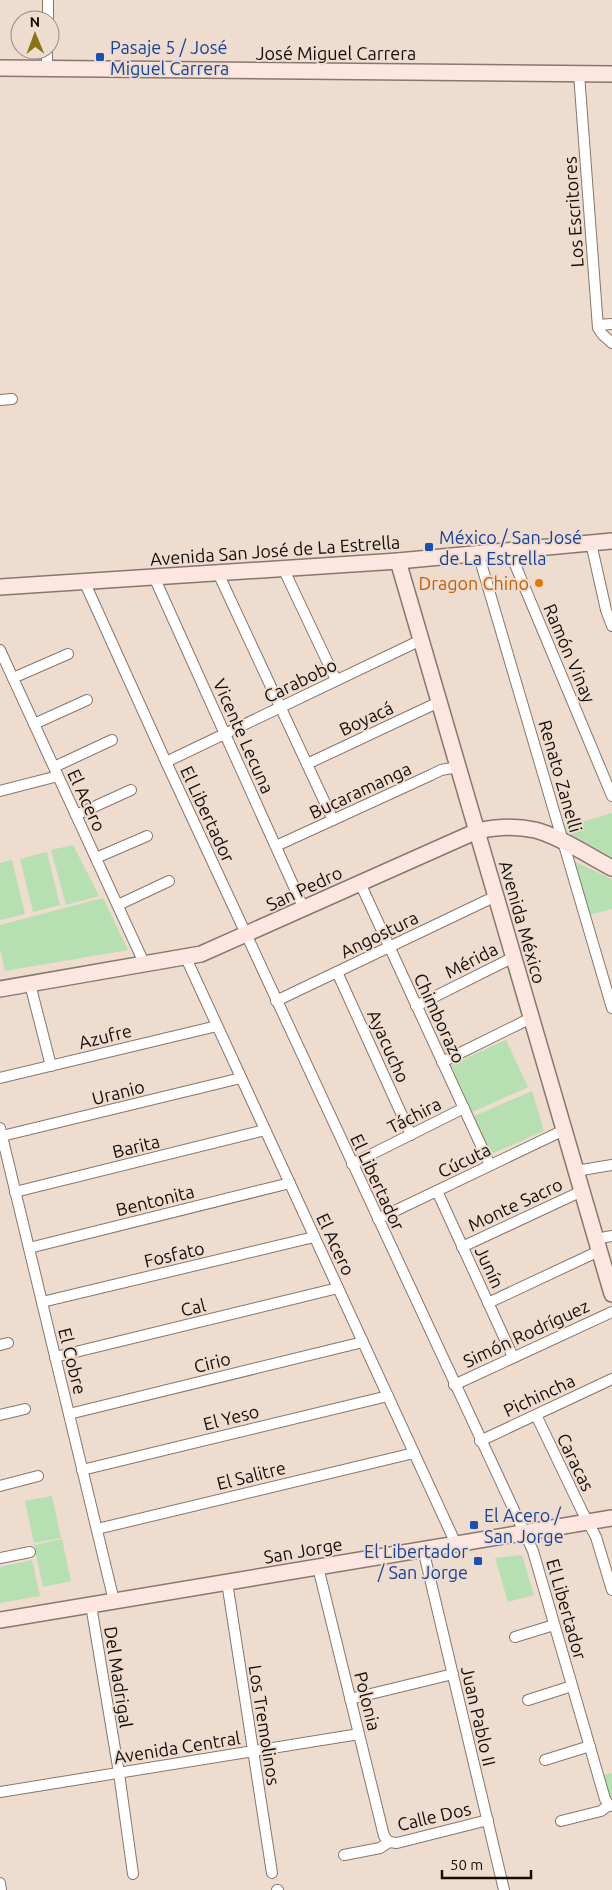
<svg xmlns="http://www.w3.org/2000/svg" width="612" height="1890" font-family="Ubuntu,sans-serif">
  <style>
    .green { fill: #b6dfb2 }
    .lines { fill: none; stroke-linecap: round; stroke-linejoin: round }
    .street-casing { stroke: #87776c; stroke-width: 12 }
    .secondary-casing { stroke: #87776c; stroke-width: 18 }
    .street { stroke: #fff; stroke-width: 10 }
    .secondary { stroke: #fde5e0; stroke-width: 15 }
    .transit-dot { fill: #1a4fb4; stroke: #eedccf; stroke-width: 2 }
    .food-dot { fill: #e8710a; stroke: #eedccf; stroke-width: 2 }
    .labels { text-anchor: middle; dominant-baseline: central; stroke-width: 4; stroke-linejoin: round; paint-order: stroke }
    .transit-label { font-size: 18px; fill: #164399; stroke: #eedccf; text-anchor: start }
    .street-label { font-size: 18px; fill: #140e0a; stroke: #eedccf }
    .food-label { font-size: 18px; fill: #c56008; stroke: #eedccf; text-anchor: end }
  </style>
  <rect width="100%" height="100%" fill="#eedccf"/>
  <g class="green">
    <polygon points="612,813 612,857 567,833 565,827"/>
    <polygon points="73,845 99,896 66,905 51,850"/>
    <polygon points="47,852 60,905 33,912 20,859"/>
    <polygon points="12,860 25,914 0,920 0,863"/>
    <polygon points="573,861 612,879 612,909 589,915"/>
    <polygon points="103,898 128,950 5,971 0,949 0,925"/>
    <polygon points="506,1040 528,1087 472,1112 451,1065"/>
    <polygon points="532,1091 544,1131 489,1155 472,1117"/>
    <polygon points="52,1496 61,1538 34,1543 25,1501"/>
    <polygon points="62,1539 71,1581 43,1587 34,1545"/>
    <polygon points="522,1555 534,1595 508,1602 495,1558"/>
    <polygon points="32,1560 40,1596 0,1603 0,1567"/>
    <polygon points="612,1773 612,1799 610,1797 604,1775"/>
  </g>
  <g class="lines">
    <defs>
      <g id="street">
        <polyline points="48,20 48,0"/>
        <polyline points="47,69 47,50"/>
        <polyline points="579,74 598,328 602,334 612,343"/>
        <polyline points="598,325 612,324"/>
        <polyline points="0,400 12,399"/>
        <polyline points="591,543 606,610 612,626"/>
        <polyline points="509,550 612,796"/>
        <polyline points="478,553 612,1008"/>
        <polyline points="283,568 336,680"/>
        <polyline points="218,573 333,820"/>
        <polyline points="154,577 304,909"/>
        <polyline points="84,581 166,762 533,1551 605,1799 609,1805 612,1806"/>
        <polyline points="0,650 145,965"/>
        <polyline points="13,678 68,654"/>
        <polyline points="34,724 87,700"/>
        <polyline points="166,762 421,640"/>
        <polyline points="307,764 439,702"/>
        <polyline points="54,767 112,740"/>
        <polyline points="0,791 58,776"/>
        <polyline points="76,815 131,790"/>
        <polyline points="276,846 431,775 441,770 458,767"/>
        <polyline points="96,858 147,836"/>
        <polyline points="360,883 490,1165"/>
        <polyline points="118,905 169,881"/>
        <polyline points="186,958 456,1544"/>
        <polyline points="337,972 411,1135"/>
        <polyline points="30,984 51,1066"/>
        <polyline points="276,1001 496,896"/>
        <polyline points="416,1006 514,957"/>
        <polyline points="442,1062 531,1018"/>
        <polyline points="0,1078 217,1026"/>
        <polyline points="0,1128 114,1601"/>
        <polyline points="2,1136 241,1078"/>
        <polyline points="352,1164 464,1108"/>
        <polyline points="576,1171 612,1165"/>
        <polyline points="437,1191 513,1357"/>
        <polyline points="15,1192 265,1130"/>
        <polyline points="378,1219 564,1130"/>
        <polyline points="596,1239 612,1236"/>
        <polyline points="462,1247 582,1191"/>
        <polyline points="29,1248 290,1183"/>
        <polyline points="42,1302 314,1237"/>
        <polyline points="488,1303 599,1251"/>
        <polyline points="0,1345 8,1343"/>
        <polyline points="55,1357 338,1288"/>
        <polyline points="454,1385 612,1312"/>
        <polyline points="69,1414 363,1342"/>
        <polyline points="0,1415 25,1409"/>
        <polyline points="536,1415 582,1511 596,1537 612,1590"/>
        <polyline points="480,1441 612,1379"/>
        <polyline points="82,1470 388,1396"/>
        <polyline points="0,1486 38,1476"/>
        <polyline points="97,1529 414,1453"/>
        <polyline points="423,1549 504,1890"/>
        <polyline points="0,1558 30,1552"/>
        <polyline points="318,1567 384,1836 389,1842"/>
        <polyline points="227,1582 272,1873"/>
        <polyline points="91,1605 119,1773 133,1874"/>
        <polyline points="515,1637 554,1625"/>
        <polyline points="350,1699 453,1674"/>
        <polyline points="528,1700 572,1686"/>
        <polyline points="545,1760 590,1746"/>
        <polyline points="0,1792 359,1734"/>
        <polyline points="561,1821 601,1811 609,1805"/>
        <polyline points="389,1842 397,1843 488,1820"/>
        <polyline points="344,1855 380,1848 389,1842"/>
        <polyline points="0,1883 1,1890"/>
        <polyline points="277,1890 278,1890"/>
      </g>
      <g id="secondary">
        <polyline points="0,68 612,74"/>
        <polyline points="398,561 612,1294"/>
        <polyline points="0,587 398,561 612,541"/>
        <path d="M 0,989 L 201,954 L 477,831 C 495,827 517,826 535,830 C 557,835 591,857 612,868"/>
        <polyline points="0,1620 612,1518"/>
      </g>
    </defs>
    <use href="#street" class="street-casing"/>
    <use href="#secondary" class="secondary-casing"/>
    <use href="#street" class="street"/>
    <use href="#secondary" class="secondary"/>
  </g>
  <g class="transit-dot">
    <rect x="95" y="52" width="10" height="10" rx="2.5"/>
    <rect x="424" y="542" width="10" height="10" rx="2.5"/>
    <rect x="469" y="1520" width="10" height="10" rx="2.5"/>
    <rect x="473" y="1556" width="10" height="10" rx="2.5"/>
  </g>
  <circle class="food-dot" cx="539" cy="583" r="5"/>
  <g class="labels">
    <g class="transit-label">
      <text x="110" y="47">Pasaje 5 / José<tspan x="110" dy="21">Miguel Carrera</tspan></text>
      <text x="439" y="537">México / San José<tspan x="439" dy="21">de La Estrella</tspan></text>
      <text x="484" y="1515">El Acero /<tspan x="484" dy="21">San Jorge</tspan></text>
      <text x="468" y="1551" text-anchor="end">El Libertador<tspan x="468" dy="21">/ San Jorge</tspan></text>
    </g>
    <g class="street-label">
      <text x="336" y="53">José Miguel Carrera</text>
      <text transform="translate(573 212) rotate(-94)">Los Escritores</text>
      <text transform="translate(275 550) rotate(-4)">Avenida San José de La Estrella</text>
      <text transform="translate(570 653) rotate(67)">Ramón Vinay</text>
      <text transform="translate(300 680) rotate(-26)">Carabobo</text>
      <text transform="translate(366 718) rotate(-25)">Boyacá</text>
      <text transform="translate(244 736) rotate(66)">Vicente Lecuna</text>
      <text transform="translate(561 776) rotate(74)">Renato Zanelli</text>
      <text transform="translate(360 790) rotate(-25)">Bucaramanga</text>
      <text transform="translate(87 800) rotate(65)">El Acero</text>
      <text transform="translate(208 814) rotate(65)">El Libertador</text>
      <text transform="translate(304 888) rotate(-25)">San Pedro</text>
      <text transform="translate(523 922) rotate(74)">Avenida México</text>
      <text transform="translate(379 934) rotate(-26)">Angostura</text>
      <text transform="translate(471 960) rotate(-27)">Mérida</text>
      <text transform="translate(440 1018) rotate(65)">Chimborazo</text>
      <text transform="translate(105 1036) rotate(-14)">Azufre</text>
      <text transform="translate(389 1046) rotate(66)">Ayacucho</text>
      <text transform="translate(118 1092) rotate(-14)">Uranio</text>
      <text transform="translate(414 1115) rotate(-27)">Táchira</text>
      <text transform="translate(136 1146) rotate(-14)">Barita</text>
      <text transform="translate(464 1160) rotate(-26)">Cúcuta</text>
      <text transform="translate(378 1182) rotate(65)">El Libertador</text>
      <text transform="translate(155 1200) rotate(-14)">Bentonita</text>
      <text transform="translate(515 1204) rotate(-25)">Monte Sacro</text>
      <text transform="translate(336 1244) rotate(65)">El Acero</text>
      <text transform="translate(174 1254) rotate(-13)">Fosfato</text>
      <text transform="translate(490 1267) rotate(65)">Junín</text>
      <text transform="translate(193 1307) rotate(-14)">Cal</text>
      <text transform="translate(526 1333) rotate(-25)">Simón Rodríguez</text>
      <text transform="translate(73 1361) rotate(76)">El Cobre</text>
      <text transform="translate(212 1362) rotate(-14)">Cirio</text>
      <text transform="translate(539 1395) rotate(-25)">Pichincha</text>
      <text transform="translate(231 1417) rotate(-14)">El Yeso</text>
      <text transform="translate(576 1462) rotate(64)">Caracas</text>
      <text transform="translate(251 1475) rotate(-14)">El Salitre</text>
      <text transform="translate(303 1550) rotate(-10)">San Jorge</text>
      <text transform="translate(567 1609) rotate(74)">El Libertador</text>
      <text transform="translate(119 1677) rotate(81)">Del Madrigal</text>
      <text transform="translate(368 1701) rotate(76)">Polonia</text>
      <text transform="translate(479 1716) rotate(77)">Juan Pablo II</text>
      <text transform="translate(265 1725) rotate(81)">Los Tremolinos</text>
      <text transform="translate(177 1747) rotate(-9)">Avenida Central</text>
      <text transform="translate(434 1816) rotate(-13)">Calle Dos</text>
    </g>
    <g class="food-label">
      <text x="529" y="583">Dragon Chino</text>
    </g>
  </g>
  <g transform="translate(35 35) rotate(359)"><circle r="24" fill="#eedccf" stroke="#978a80"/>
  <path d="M0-4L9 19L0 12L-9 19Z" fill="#8a7416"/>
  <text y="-8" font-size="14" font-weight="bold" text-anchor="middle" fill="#140e0a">N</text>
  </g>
  <path d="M442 1870v8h89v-8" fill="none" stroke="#140e0a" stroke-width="2.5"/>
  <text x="450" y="1870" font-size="15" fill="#140e0a" stroke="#eedccf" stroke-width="4" paint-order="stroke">50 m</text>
</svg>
